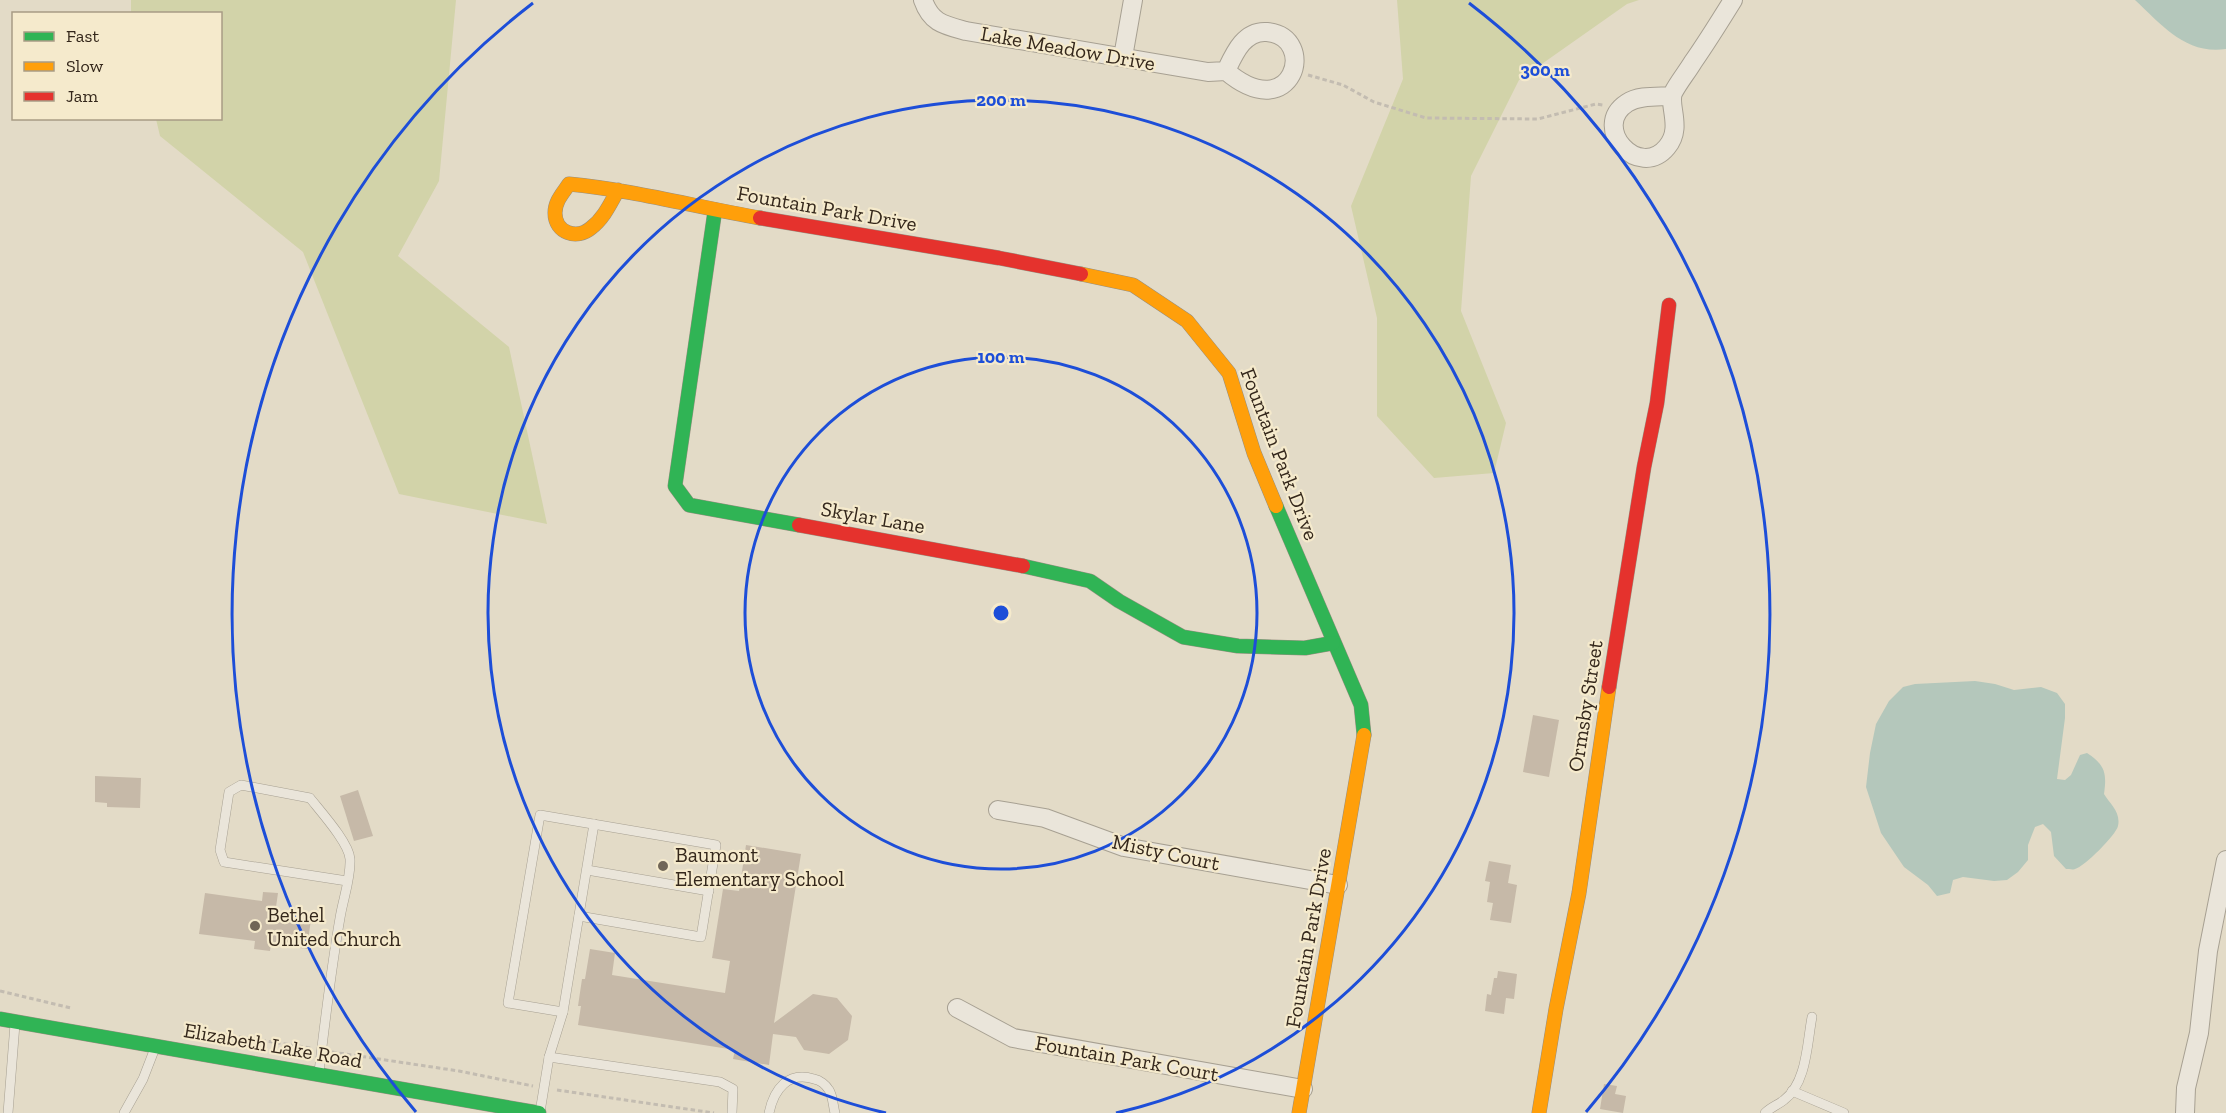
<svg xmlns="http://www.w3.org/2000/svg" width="2226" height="1113" font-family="'Zilla Slab',serif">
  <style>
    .green { fill: #d2d3a9 }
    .water { fill: #b4c7bb }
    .building { fill: #c6b9a8 }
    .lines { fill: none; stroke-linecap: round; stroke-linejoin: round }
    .lane-casing { stroke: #a7a092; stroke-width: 10 }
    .street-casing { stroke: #a7a092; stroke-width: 20 }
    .fast-casing { stroke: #978f81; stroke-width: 15 }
    .slow-casing { stroke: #978f81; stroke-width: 15 }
    .jam-casing { stroke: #978f81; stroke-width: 15 }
    .path { stroke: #c3bcb1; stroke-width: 3; stroke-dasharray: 4.5 3; stroke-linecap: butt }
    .lane { stroke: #eae5da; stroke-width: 9 }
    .street { stroke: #eae5da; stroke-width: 18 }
    .fast { stroke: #30b455; stroke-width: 14 }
    .slow { stroke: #ff9f0a; stroke-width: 14 }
    .jam { stroke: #e5322d; stroke-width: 14 }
    .ring { fill: none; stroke: #1d4ed8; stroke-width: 3 }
    .poi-dot { fill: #716657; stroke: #f5eacc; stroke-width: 2 }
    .labels { text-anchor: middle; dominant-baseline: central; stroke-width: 4.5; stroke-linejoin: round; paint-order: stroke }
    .street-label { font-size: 21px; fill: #34271b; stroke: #f5eacc }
    .poi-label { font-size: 21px; fill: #34271b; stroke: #f5eacc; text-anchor: start }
    .centre { fill: #1d4ed8; stroke: #f5eacc; stroke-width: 3 }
    .ring-label { font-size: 18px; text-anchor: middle; font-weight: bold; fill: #1d4ed8; stroke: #f5eacc; stroke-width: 4.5; stroke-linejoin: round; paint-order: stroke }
  </style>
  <rect width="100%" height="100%" fill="#e3dbc7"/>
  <g class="green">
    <polygon points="131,0 456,0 439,181 398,256 509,347 547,524 399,494 303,252 160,136 156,119 220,118 220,14 131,13"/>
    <polygon points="1397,0 1639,0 1627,4 1519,80 1471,176 1461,311 1506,423 1494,473 1434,478 1377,416 1377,318 1351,206 1403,79"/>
  </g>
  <g class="water">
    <path d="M 2135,0 L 2226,0 L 2226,49 C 2186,55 2162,25 2135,0 Z"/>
    <path d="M 1975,681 L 1995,684 L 2014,690 L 2041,687 L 2057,693 L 2065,704 L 2065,718 L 2057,779 L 2065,780 L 2071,775 L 2080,755 L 2087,753 C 2105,765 2107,773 2104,794 C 2110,804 2121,812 2118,826 C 2116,835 2084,867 2075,869 C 2074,870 2068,869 2066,869 L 2054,856 L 2051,832 L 2043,824 L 2035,827 L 2028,845 L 2028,860 L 2018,872 L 2007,880 L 1994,881 L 1963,877 L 1953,880 L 1950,893 L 1937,896 L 1928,885 L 1904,867 L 1881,833 L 1866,787 L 1870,753 L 1876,724 L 1889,701 L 1903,687 L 1915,684 Z"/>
  </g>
  <g class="building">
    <polygon points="1533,715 1559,720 1549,777 1523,772"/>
    <polygon points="95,776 141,778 140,808 107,807 107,803 95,802"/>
    <polygon points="358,790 373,836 354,841 340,796"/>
    <polygon points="746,845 801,854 774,1023 813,994 837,998 852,1016 848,1040 829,1054 804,1050 796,1037 773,1034 769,1065 733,1059 735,1050 578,1025 581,1006 578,1006 582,979 585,979 590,949 615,953 612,975 725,993 730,961 712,958 723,889 739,891"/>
    <polygon points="1489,861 1511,865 1508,883 1517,885 1511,923 1490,920 1493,903 1487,902 1490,882 1485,881"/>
    <polygon points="263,892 278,893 275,914 311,919 307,949 271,944 270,951 254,949 255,941 199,934 205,893 262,901"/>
    <polygon points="1498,971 1517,974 1514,999 1506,998 1504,1014 1485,1011 1487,994 1491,995 1494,978 1497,978"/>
    <polygon points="1604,1084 1617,1086 1615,1094 1626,1096 1623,1113 1600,1109"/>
  </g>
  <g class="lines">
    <defs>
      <g id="lane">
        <polyline points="587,870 709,891"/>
        <polyline points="563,1012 508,1003 540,815 716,845 701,937 579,916"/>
        <polyline points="549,1057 563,1012 594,824"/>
        <path d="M 319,1072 C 325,1021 331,969 340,918 C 343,899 351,878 350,859 C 349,843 321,812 310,798 L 241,785 L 229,792 L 220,850 L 224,862 L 347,881"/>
        <polyline points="1792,1091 1844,1113"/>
        <polyline points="540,1112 549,1057 720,1082 733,1089 732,1113"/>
        <polyline points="8,1113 15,1024"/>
        <polyline points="124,1113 143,1079 155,1048"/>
        <path d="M 769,1113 C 774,1089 788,1071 814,1079 C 820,1080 826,1085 829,1090 C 833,1096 833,1106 835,1113"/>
        <path d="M 1765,1113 C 1771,1107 1778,1105 1784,1100 C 1807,1083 1807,1043 1812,1017"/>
      </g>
      <g id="street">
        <path d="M 923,0 C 931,23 944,25 966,31 L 1208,72 L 1226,71 C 1293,128 1319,37 1267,32 C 1244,30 1234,54 1226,71"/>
        <polyline points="1123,57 1133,0"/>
        <path d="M 1672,96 C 1658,97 1639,95 1627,103 C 1590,127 1639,181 1667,147 C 1683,128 1668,106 1673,93 C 1678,83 1687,72 1693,62 C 1707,42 1720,21 1733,0"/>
        <polyline points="998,810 1045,818 1124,847 1338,885"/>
        <polyline points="957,1008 1013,1038 1303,1089"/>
        <polyline points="2185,1113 2186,1088 2199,1033 2208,951 2226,860"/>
      </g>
      <g id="fast">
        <polyline points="715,210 675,486 689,505 799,525"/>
        <polyline points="1276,506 1361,705 1364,735"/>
        <polyline points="1023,566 1090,581 1119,601 1183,637 1238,646 1305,648 1333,643"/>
        <polyline points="0,1019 539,1113"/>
      </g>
      <g id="slow">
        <path d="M 618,190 C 610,204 604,218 591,228 C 577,240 555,233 555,213 C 555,201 563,193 569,184 C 633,190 696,207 760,218"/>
        <polyline points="1081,274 1133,285 1187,321 1229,373 1254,453 1276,506"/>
        <polyline points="1299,1113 1364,735"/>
        <polyline points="1539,1113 1556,1009 1579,893 1609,687"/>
      </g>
      <g id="jam">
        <polyline points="760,218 999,258 1081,274"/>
        <polyline points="799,525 1023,566"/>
        <polyline points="1609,687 1644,467 1657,403 1669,305"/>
      </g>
    </defs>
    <use href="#lane" class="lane-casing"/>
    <use href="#street" class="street-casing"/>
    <use href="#fast" class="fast-casing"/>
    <use href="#slow" class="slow-casing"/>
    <use href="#jam" class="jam-casing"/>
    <g class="path">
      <polyline points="1308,75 1343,85 1374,102 1426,118 1538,119 1596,104 1603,105"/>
      <polyline points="0,991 71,1008"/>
      <polyline points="202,1031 311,1048"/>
      <polyline points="332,1052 459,1071 533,1086"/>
      <polyline points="557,1090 714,1113"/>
    </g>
    <use href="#lane" class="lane"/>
    <use href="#street" class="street"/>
    <use href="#fast" class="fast"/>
    <use href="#slow" class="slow"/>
    <use href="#jam" class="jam"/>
  </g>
  <g class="ring">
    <circle cx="1001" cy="613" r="256"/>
    <path d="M886 1113A513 513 0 1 1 1116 1113"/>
    <path d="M416 1112A769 769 0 0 1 533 3M1469 3A769 769 0 0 1 1586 1112"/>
  </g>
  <g class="poi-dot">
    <circle cx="663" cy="866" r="6"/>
    <circle cx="255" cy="926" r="6"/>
  </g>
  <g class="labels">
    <g class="street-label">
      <text transform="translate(1068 48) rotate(10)">Lake Meadow Drive</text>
      <text transform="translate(827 208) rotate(10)">Fountain Park Drive</text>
      <text transform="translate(1280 454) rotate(69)">Fountain Park Drive</text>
      <text transform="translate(873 517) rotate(10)">Skylar Lane</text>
      <text transform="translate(1585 706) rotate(-81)">Ormsby Street</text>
      <text transform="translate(1166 852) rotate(12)">Misty Court</text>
      <text transform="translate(1308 938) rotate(-80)">Fountain Park Drive</text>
      <text transform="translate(273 1045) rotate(10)">Elizabeth Lake Road</text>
      <text transform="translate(1127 1058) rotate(10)">Fountain Park Court</text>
    </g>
    <g class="poi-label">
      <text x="675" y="854">Baumont<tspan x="675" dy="24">Elementary School</tspan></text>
      <text x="267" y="914">Bethel<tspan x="267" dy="24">United Church</tspan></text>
    </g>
  </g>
  <circle cx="1001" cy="613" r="9" class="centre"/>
  <g class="ring-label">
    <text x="1545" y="76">300 m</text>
    <text x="1001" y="106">200 m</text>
    <text x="1001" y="363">100 m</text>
  </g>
  <rect x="12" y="12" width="210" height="108" fill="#f5eacc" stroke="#a89c85" stroke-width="1.5"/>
  <rect x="24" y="32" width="30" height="9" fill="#30b455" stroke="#a89c85" stroke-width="1.5"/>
  <text x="66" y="42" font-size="18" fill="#34271b">Fast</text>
  <rect x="24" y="62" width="30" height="9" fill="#ff9f0a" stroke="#a89c85" stroke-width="1.5"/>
  <text x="66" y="72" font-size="18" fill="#34271b">Slow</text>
  <rect x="24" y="92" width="30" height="9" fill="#e5322d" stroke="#a89c85" stroke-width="1.5"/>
  <text x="66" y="102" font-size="18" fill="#34271b">Jam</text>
</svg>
